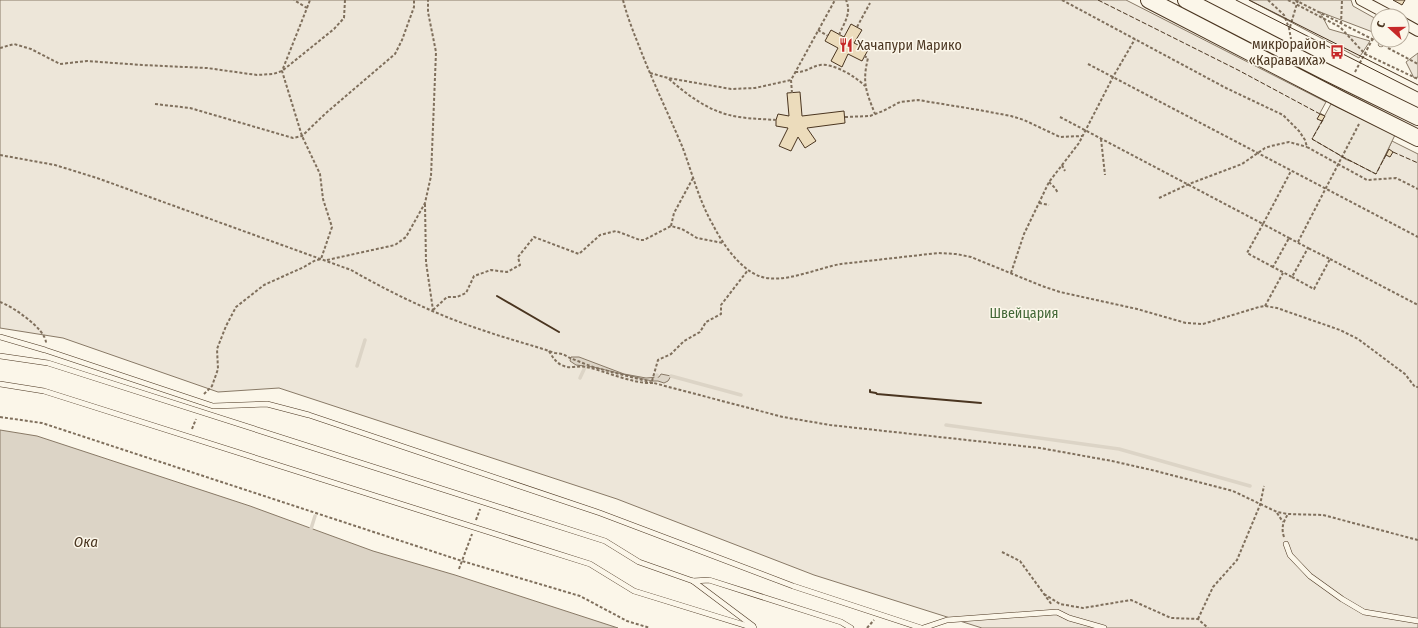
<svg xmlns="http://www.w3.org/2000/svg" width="1418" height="628" font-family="'Fira Sans Condensed',sans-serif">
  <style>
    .green { fill: #ede6d9; stroke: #887966 }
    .parking { fill: #ede7d9; stroke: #887966 }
    .water { fill: #dcd4c6; stroke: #887966 }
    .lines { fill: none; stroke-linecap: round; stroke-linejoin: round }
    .stream { stroke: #dcd4c6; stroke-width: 3.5 }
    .building { fill: #ecdcbc; stroke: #4a3520 }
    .service-casing { stroke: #4a3520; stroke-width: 6 }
    .minor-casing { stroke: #4a3520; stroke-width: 12 }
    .primary-casing { stroke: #4a3520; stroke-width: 18 }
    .path { stroke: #7f6f5c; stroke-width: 2; stroke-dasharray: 3 2; stroke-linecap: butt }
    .service { stroke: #fbf6e9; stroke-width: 5 }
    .minor { stroke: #fbf6e9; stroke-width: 10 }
    .primary { stroke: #fbf6e9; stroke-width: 16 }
    .tram { stroke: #4a3520; stroke-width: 1 }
    .fence { stroke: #4a3520; stroke-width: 1; stroke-dasharray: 5 2; stroke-linecap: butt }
    .wall { stroke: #4a3520; stroke-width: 2 }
    .labels { text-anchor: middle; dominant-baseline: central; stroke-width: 3; stroke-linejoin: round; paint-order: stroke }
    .poi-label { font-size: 14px; fill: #4a3520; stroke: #fbf6e9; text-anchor: end }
    .park-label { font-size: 14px; fill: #436837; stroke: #fbf6e9 }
    .water-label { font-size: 15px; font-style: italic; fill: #4a3520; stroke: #fbf6e9 }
  </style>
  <rect width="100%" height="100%" fill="#fbf6e9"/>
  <g class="green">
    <path d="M 0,0 L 1126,0 L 1326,102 L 1320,113 L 1325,116 L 1319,128 C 1328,141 1336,159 1354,162 C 1363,164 1374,162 1383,161 L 1392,141 L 1418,154 L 1418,628 L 982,628 L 814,575 L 617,499 L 279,388 L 218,392 L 63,338 L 0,328 Z"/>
    <polygon points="1249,0 1351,0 1353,6 1378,20 1378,34 1320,12 1329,29 1370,41 1359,58"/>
    <polygon points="1418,53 1418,77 1414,78 1406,62"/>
  </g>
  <polygon class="parking" points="1331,104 1395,135 1376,174 1343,157 1312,139"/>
  <g class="water">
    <polygon points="571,357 579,357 624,374 646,378 659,377 661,374 671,376 668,381 664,383 658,381 652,381 593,367 576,365 570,361"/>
    <polygon points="0,430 37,436 250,506 373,551 455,575 618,628 0,628"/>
  </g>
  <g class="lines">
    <g class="stream">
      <polyline points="357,366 365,340"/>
      <polyline points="671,376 741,395"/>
      <polyline points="656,377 657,375"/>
      <polyline points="580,378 586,365"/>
      <polyline points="946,425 1119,449 1250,486"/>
      <polyline points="310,532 315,516"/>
    </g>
  </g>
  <g class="building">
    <polygon points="1393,0 1405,0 1402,5"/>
    <polygon points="851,24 862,30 854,43 868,50 862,61 848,54 842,67 831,61 838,48 825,41 831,30 844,37"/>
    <polygon points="800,92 802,116 844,111 845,123 807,128 816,141 805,148 798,137 791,151 779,146 788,128 776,126 776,120 778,114 789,116 787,93"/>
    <polygon points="1320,114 1325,116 1322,121 1317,119"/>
    <polygon points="1389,149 1393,152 1390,157 1386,155"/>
  </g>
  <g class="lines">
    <defs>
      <g id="service">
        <polyline points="1381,44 1384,40"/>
        <polyline points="0,337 45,350 213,406 267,404 309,415 600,513 793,586 921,628"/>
        <polyline points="0,356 48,363 605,541 639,562 693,581 709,580 841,622 851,628"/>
        <polyline points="0,384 44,391 590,564 634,591 754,628"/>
        <polyline points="1286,544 1290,555 1310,576 1342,599 1364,612 1418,621"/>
        <polyline points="693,581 753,626"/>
        <polyline points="923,628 947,620 1057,612 1069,618 1104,628"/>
      </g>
      <g id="minor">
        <polyline points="1361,0 1391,16"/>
        <polyline points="1402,22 1418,31"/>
      </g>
      <g id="primary">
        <polyline points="1149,0 1342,100 1418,138"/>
        <polyline points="1186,0 1326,72 1418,117"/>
      </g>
    </defs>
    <use href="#service" class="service-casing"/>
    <use href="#minor" class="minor-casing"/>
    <use href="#primary" class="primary-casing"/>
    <g class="path">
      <path d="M 623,0 C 627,16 633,31 639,46 C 652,80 668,113 682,146 C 692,172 699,201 713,225 C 722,243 740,269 759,276 C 782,285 817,268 841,264 L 938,253 L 956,254 L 971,257 L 1042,286 L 1060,292 L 1137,309 L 1186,323 L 1203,324 L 1259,307 L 1265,306 L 1277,308 L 1340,330 L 1358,339 L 1405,374 L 1415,387 L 1418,387"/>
      <polyline points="1062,0 1226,88 1283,115 1299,131 1305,140 1307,147 1367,180 1396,178 1418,189"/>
      <polyline points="1268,0 1284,15 1289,28 1291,39"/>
      <polyline points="1288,0 1340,27 1365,54 1418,79"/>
      <polyline points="1295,0 1374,40"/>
      <polyline points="307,8 310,0"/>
      <polyline points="1341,24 1342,0"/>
      <polyline points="857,27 870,3"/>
      <polyline points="1290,27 1298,0"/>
      <polyline points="818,30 828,36"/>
      <path d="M 839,35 C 844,23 852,13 846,0"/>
      <polyline points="0,48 14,44 31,49 60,64 87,61 142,65 207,68 257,75 273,74 282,71 334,29 344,18 345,0"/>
      <polyline points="1388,48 1418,64"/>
      <path d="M 864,56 L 868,58 C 862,83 866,91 875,114"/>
      <polyline points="1088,64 1418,237"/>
      <path d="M 795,72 C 805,73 810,67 820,65 C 833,63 855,76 865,86"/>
      <polyline points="1355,72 1378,29"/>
      <polyline points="650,73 668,78 731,89 755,88 791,80"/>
      <path d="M 669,79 C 690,97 711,113 739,117 C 752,119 764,119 776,120"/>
      <polyline points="792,93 791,80 835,0"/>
      <polyline points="155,104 190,108 293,138 302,136 326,113 395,54 402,40 414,7 414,0"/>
      <polyline points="845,117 870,116 883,111 900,102 918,100 979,110 1011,116 1024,120 1060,137 1082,136"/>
      <polyline points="1060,117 1263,224 1291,171"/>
      <polyline points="1101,139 1105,175"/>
      <path d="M 0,155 L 55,165 L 97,178 L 351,270 C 393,294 439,316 485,331 C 508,339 532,345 555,353 L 563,354 L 570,358 L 593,367 L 783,417 L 830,425 L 1040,448 L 1112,461 L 1156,471 L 1233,491 L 1277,512 L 1288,514 L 1323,515 L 1418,540"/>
      <polyline points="1062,165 1065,171"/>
      <polyline points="1049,182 1055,188 1058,193"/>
      <polyline points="1159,198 1189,184 1242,164 1265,148 1271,146 1289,142 1307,147"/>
      <polyline points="1039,203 1049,205"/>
      <polyline points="425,204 426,262 433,310"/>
      <polyline points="671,226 674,213 693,178"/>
      <polygon points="1289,238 1308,248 1292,277 1273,267"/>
      <polyline points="1298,242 1359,124"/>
      <polyline points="1330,259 1418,305"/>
      <polyline points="327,260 395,245 406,237 425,203 431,176 436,52 428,12 428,0"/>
      <polyline points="1273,267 1247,253 1263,224 1289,238"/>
      <polyline points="1011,273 1024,234 1049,182 1079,143 1113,77 1135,39"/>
      <polyline points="1292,277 1314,289 1330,259 1308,248"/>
      <path d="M 0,302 C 12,306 46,329 46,343"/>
      <polyline points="1265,306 1283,273"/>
      <polyline points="433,310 447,297 457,297 466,293 474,276 491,270 507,272 520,265 518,257 534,237 579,254 600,235 616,231 640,240 644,240 671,226 682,229 697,238 723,243"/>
      <path d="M 549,351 C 553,358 557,364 564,366 C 571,369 579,365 586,367 C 606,371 632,384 653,383"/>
      <polyline points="652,381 658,360 671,354 684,341 700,332 706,322 721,314 721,305 748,270"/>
      <polyline points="204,394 212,386 218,369 217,349 226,326 236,307 264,285 304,267 314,261 321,259 332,227 323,199 320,174 302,136 282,71 307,8 294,0"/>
      <polyline points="0,417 42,423 462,561 580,596 627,621 650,628"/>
      <polyline points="192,429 196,419"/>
      <polyline points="1277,513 1283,522"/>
      <polyline points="476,520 480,509"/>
      <path d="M 1284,537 C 1281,528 1283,522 1288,514"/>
      <polyline points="1002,552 1020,561 1052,605"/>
      <polyline points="459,569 472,534"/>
      <polyline points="1044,594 1060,604 1083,608 1131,600 1171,618 1198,619 1208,628"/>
      <polyline points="1198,619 1213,587 1237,560 1260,505 1264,486"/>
      <polyline points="867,628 874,620"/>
    </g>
    <use href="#service" class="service"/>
    <use href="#minor" class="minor"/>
    <use href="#primary" class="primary"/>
    <g class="tram">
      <polyline points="1236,0 1418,92"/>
      <polyline points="1249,0 1418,85"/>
    </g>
    <g class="fence">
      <polyline points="1098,0 1238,70 1320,114"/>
      <polyline points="1323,120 1312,139 1343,157 1376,174 1386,155"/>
      <polyline points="1393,152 1418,163"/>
    </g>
    <g class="wall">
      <polyline points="497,296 559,332"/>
      <polyline points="870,390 870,392 876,393 877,394 981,403"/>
    </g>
  </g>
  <defs>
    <symbol id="restaurant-bare" viewBox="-9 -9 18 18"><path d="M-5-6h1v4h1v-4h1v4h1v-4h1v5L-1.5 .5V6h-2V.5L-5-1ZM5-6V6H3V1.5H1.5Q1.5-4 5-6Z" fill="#c62828" stroke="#fbf6e9" stroke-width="2.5" paint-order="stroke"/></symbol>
    <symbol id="bus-bare" viewBox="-9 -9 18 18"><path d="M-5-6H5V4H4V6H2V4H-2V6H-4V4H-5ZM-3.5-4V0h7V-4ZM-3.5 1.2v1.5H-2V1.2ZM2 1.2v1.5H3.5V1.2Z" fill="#c62828" stroke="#fbf6e9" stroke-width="2.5" paint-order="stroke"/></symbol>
  </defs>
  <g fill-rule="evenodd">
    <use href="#restaurant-bare" x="836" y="35" width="20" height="20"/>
    <use href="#bus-bare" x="1327" y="42" width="20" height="20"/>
  </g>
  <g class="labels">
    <g class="poi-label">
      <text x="1326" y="44">микрорайон<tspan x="1326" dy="16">«Караваиха»</tspan></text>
      <text x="857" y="45" text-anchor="start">Хачапури Марико</text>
    </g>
    <g class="park-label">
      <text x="1024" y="313">Швейцария</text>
    </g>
    <g class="water-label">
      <text x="86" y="542">Ока</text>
    </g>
  </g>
  <g transform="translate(1390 28) rotate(291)"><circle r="19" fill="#fbf6e9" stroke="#b4a999"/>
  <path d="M0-3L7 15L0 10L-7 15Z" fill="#c62828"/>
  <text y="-6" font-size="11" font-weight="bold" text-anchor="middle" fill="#4a3520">С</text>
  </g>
</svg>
